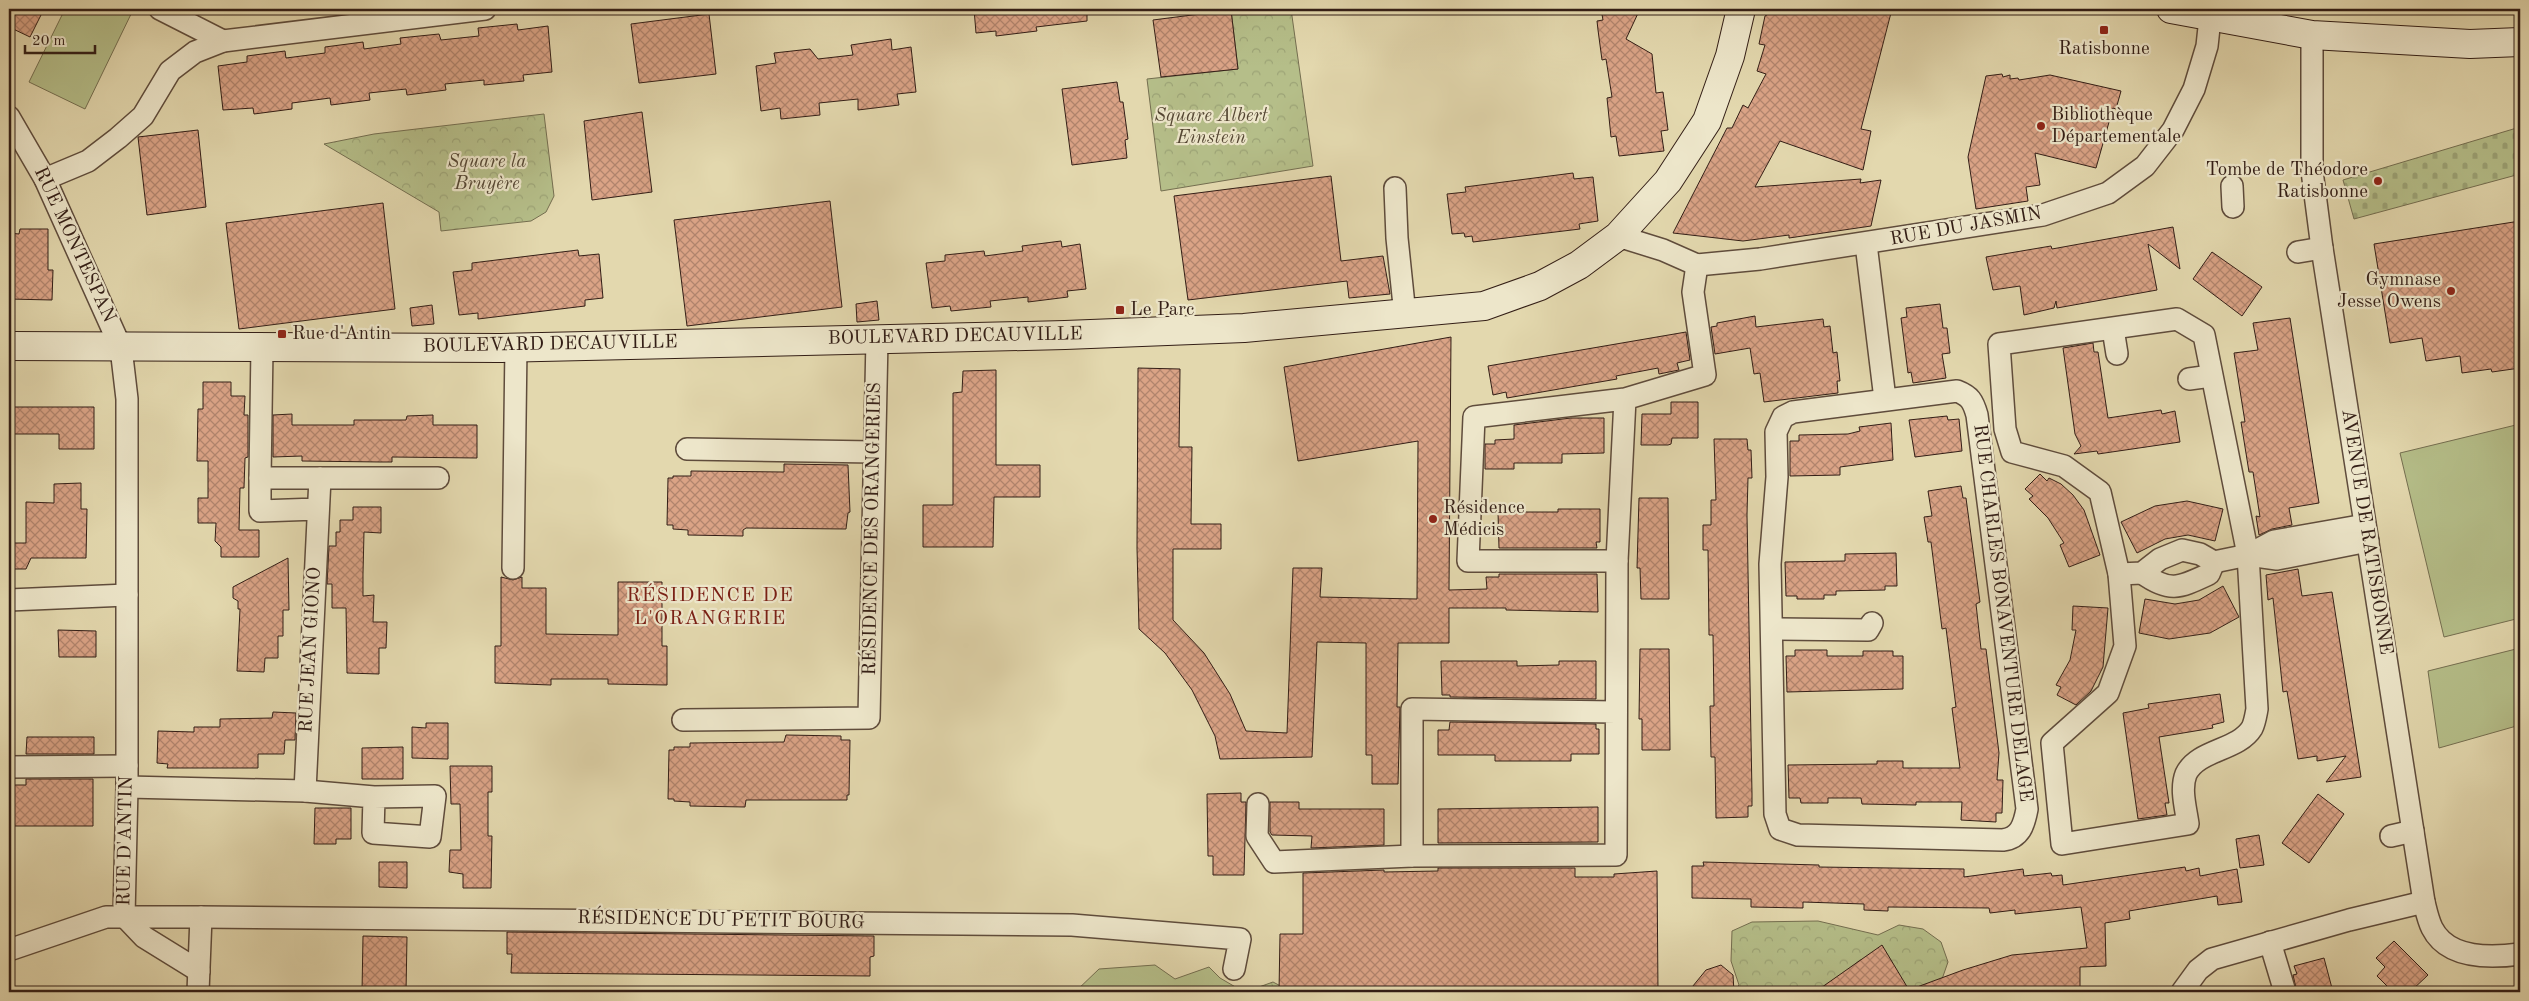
<svg xmlns="http://www.w3.org/2000/svg" width="2529" height="1001" font-family="'Old Standard TT',serif">
  <style>
    .green { fill: #b5be89; stroke: #746e50 }
    .forest { fill: url(#forest-crowns); stroke: #746e50 }
    .cemetery { fill: url(#cemetery-stones); stroke: #746e50 }
    .building { fill: url(#building-cross-hatch); stroke: #331e16 }
    .lines { fill: none; stroke-linecap: round; stroke-linejoin: round }
    .street-casing { stroke: #5f4c3c; stroke-width: 24 }
    .secondary-casing { stroke: #331e16; stroke-width: 30 }
    .street { stroke: #ede6ca; stroke-width: 21 }
    .secondary { stroke: #ede6ca; stroke-width: 28 }
    .poi-dot { fill: #8f2418; stroke: #ede6ca; stroke-width: 2 }
    .labels { text-anchor: middle; dominant-baseline: central; stroke-width: 4.5; stroke-linejoin: round; paint-order: stroke }
    .poi-label { font-size: 19px; fill: #331e16; stroke: #ede6ca; text-anchor: start }
    .park-label { font-size: 19px; font-style: italic; fill: #544633; stroke: #ede6ca }
    .street-label { font-size: 19px; fill: #331e16; stroke: #ede6ca }
    .neighbourhood-label { font-size: 20px; letter-spacing: 1px; fill: #7a1f14; stroke: #ede6ca }
  </style>
  <defs>
    <pattern id="forest-crowns" width="20" height="18" patternUnits="userSpaceOnUse" patternTransform="scale(1.25)"><rect width="20" height="18" fill="#b5be89"/><path d="M2 6a3 3 0 1 1 6 0M12 15a3 3 0 1 1 6 0" fill="none" stroke="#9ca376"/></pattern>
    <pattern id="cemetery-stones" width="16" height="16" patternUnits="userSpaceOnUse" patternTransform="scale(1.25)"><rect width="16" height="16" fill="#b5be89"/><path d="M2 7V4a2 2 0 0 1 4 0v3zM10 15v-3a2 2 0 0 1 4 0v3z" fill="#9ca376"/></pattern>
    <pattern id="building-cross-hatch" width="8" height="8" patternUnits="userSpaceOnUse" patternTransform="scale(1.25)"><rect width="8" height="8" fill="#daa386"/><path d="M0 0l8 8M0 8l8-8" fill="none" stroke="#b1846d"/></pattern>
  </defs>
  <rect width="100%" height="100%" fill="#e3d8ae"/>
  <filter id="stains"><feTurbulence type="fractalNoise" baseFrequency=".004" numOctaves="4"/><feColorMatrix values="0 0 0 0 .2 0 0 0 0 .09 0 0 0 0 .02 0 0 0 .5 -.17"/></filter>
  <radialGradient id="worn" r=".72"><stop offset=".6" stop-color="#630" stop-opacity="0"/><stop offset="1" stop-color="#630" stop-opacity=".3"/></radialGradient>
  <g class="green">
    <polygon points="65,9 133,10 85,109 29,82"/>
    <polygon points="2520,424 2520,618 2444,637 2400,453"/>
    <polygon points="2520,648 2520,725 2439,748 2428,671"/>
    <polygon points="1155,965 1175,979 1209,967 1220,978 1244,992 1075,992 1099,969"/>
  </g>
  <g class="forest">
    <polygon points="1247,9 1291,9 1313,166 1161,191 1147,79 1238,69 1231,10"/>
    <polygon points="544,114 554,196 546,212 531,221 441,231 439,212 324,144 374,134"/>
    <polygon points="1818,921 1878,935 1899,925 1923,929 1941,942 1948,962 1941,982 1926,992 1906,992 1893,983 1879,958 1860,960 1821,992 1733,992 1739,985 1731,961 1732,931 1752,922"/>
    <polygon points="1273,982 1292,992 1245,992"/>
  </g>
  <polygon class="cemetery" points="2520,127 2520,174 2354,219 2343,180"/>
  <g class="building">
    <polygon points="9,9 44,9 30,37 9,27"/>
    <polygon points="974,9 1087,9 1087,21 1036,27 1037,31 996,36 996,31 976,33"/>
    <polygon points="1601,9 1640,9 1626,39 1652,54 1656,93 1663,92 1668,130 1661,131 1664,151 1619,156 1616,136 1611,137 1607,98 1612,97 1606,59 1602,60 1598,30 1597,21 1603,20"/>
    <polygon points="1777,9 1892,9 1861,129 1871,131 1863,170 1780,141 1755,187 1861,179 1860,183 1881,180 1871,226 1789,238 1789,235 1743,241 1673,233 1727,128 1732,128 1743,105 1748,108 1766,74 1757,71 1765,45 1759,44 1765,16"/>
    <polygon points="1231,10 1238,69 1161,77 1153,20"/>
    <polygon points="709,14 716,74 639,83 631,24"/>
    <polygon points="517,24 518,30 548,26 552,72 523,75 524,81 484,85 484,80 445,84 446,90 407,95 406,89 369,93 370,100 331,105 330,98 292,103 292,109 254,114 253,108 223,110 218,66 247,62 247,56 285,51 286,58 325,53 325,47 363,42 364,49 401,44 400,38 439,34 441,40 479,36 478,28"/>
    <polygon points="891,39 892,50 911,47 916,92 897,94 899,105 858,110 858,99 819,103 820,115 781,119 780,108 761,111 756,66 776,63 774,53 810,49 818,59 853,55 851,45"/>
    <polygon points="2002,74 2003,77 2010,75 2010,79 2018,78 2019,80 2050,75 2121,91 2116,109 2113,108 2096,168 2035,153 2040,185 2026,187 2028,201 1976,209 1968,157 1986,76"/>
    <polygon points="1117,82 1120,102 1123,102 1128,139 1125,140 1127,158 1072,165 1062,89"/>
    <polygon points="642,112 652,192 592,200 584,121"/>
    <polygon points="198,130 206,207 147,215 138,137"/>
    <polygon points="1573,173 1574,179 1593,177 1598,221 1579,224 1580,229 1473,242 1472,236 1465,237 1464,233 1452,234 1447,194 1466,192 1465,187"/>
    <polygon points="1331,176 1341,261 1383,256 1390,294 1349,298 1347,281 1188,300 1174,196"/>
    <polygon points="830,201 842,307 687,326 674,220"/>
    <polygon points="383,203 395,309 239,329 226,223"/>
    <polygon points="2520,221 2520,368 2492,372 2491,369 2462,373 2460,356 2426,361 2422,338 2390,343 2374,244"/>
    <polygon points="2173,227 2180,269 2148,244 2157,290 2057,308 2056,301 2054,308 2024,315 2020,286 1993,290 1986,257 2051,246 2052,249"/>
    <polygon points="20,229 48,229 48,270 53,270 52,300 9,299 9,233 19,234"/>
    <polygon points="1061,241 1062,247 1080,244 1086,289 1067,291 1068,297 1028,302 1028,297 990,301 991,307 951,311 950,306 932,308 926,263 945,261 945,255 984,251 985,256 1023,251 1022,246"/>
    <polygon points="578,250 579,256 599,254 603,298 585,300 585,306 478,319 478,313 459,315 453,272 472,270 472,263"/>
    <polygon points="2212,252 2262,287 2242,316 2193,279"/>
    <polygon points="877,301 879,320 857,322 856,304"/>
    <polygon points="1940,304 1943,328 1947,328 1950,353 1942,354 1946,378 1913,383 1911,372 1908,373 1901,318 1907,317 1906,308"/>
    <polygon points="432,305 434,324 412,326 410,308"/>
    <polygon points="1755,316 1756,327 1823,319 1824,327 1830,326 1833,353 1837,352 1840,381 1837,381 1838,393 1764,402 1760,373 1754,374 1750,348 1715,354 1711,327 1717,326 1717,323"/>
    <polygon points="2290,318 2319,503 2289,508 2292,525 2272,529 2259,535 2256,516 2260,517 2253,472 2249,472 2241,422 2245,422 2234,353 2258,350 2253,323"/>
    <polygon points="1686,332 1690,360 1677,363 1679,370 1659,374 1658,368 1616,376 1617,379 1507,398 1506,392 1493,395 1488,366"/>
    <polygon points="1451,337 1449,590 1487,589 1486,577 1499,577 1499,574 1597,574 1598,612 1506,610 1506,608 1449,608 1449,643 1398,643 1397,707 1400,707 1398,784 1372,784 1372,755 1366,755 1366,643 1317,642 1312,757 1220,759 1215,736 1192,690 1165,653 1139,629 1137,548 1138,368 1180,369 1179,447 1192,447 1191,524 1221,524 1221,549 1173,549 1173,620 1204,653 1230,694 1246,731 1287,733 1293,568 1322,568 1320,597 1417,599 1418,441 1298,461 1284,367"/>
    <polygon points="2093,343 2094,352 2098,352 2108,418 2161,410 2162,414 2175,411 2180,442 2098,454 2097,451 2074,454 2081,446 2075,434 2063,348"/>
    <polygon points="996,370 996,465 1040,465 1040,497 994,497 993,547 923,547 923,505 953,505 953,393 962,392 963,371"/>
    <polygon points="203,382 231,382 231,396 245,396 244,415 248,415 248,457 245,458 244,488 240,488 239,530 259,530 259,557 221,557 221,547 215,541 216,523 198,523 198,498 208,498 208,461 197,461 198,409 203,409"/>
    <polygon points="1671,402 1698,402 1698,438 1672,438 1671,444 1668,445 1641,445 1642,414 1671,414"/>
    <polygon points="9,407 94,407 94,449 59,449 59,434 9,434"/>
    <polygon points="292,414 292,425 354,425 354,420 406,420 407,416 433,415 433,425 477,425 477,458 392,457 392,462 380,462 302,461 302,456 273,457 273,415"/>
    <polygon points="1947,416 1948,420 1959,419 1962,451 1915,457 1909,420"/>
    <polygon points="1571,418 1604,418 1604,453 1562,454 1562,463 1514,463 1514,469 1485,469 1485,444 1495,444 1495,440 1514,439 1514,425"/>
    <polygon points="1891,423 1893,460 1840,467 1840,475 1790,476 1790,441 1799,441 1799,435 1848,434 1860,431 1859,427"/>
    <polygon points="1714,439 1747,439 1748,450 1751,450 1752,478 1748,478 1747,515 1752,794 1752,806 1748,806 1748,817 1716,818 1715,757 1711,757 1710,706 1714,706 1713,635 1709,635 1708,550 1703,550 1703,525 1711,525 1711,500 1716,500"/>
    <polygon points="784,464 848,465 850,512 848,513 846,529 746,528 743,530 743,536 688,535 688,530 673,529 673,525 667,525 668,478 673,478 673,476 691,476 691,471 784,472"/>
    <polygon points="2040,474 2047,481 2049,478 2061,484 2073,495 2084,510 2100,555 2069,567 2060,545 2064,543 2048,518 2029,499 2033,496 2025,489"/>
    <polygon points="81,483 81,509 87,509 86,558 31,558 26,569 9,569 9,543 26,543 26,502 54,503 54,484"/>
    <polygon points="1961,486 1963,498 1966,498 1980,602 1976,604 1981,649 1986,649 1999,753 1997,780 2003,780 2002,813 1996,813 1996,822 1961,820 1962,802 1916,802 1916,805 1862,804 1861,798 1828,798 1828,803 1801,803 1800,798 1789,798 1788,765 1877,764 1877,761 1903,761 1903,768 1960,768 1952,708 1956,707 1946,628 1942,629 1931,542 1928,542 1924,517 1932,516 1928,491"/>
    <polygon points="1639,498 1668,498 1669,599 1641,599 1640,568 1637,568"/>
    <polygon points="2187,501 2223,509 2215,541 2188,535 2165,539 2137,553 2121,522 2155,506"/>
    <polygon points="353,507 381,507 381,533 364,532 363,574 363,596 374,595 373,622 387,622 386,648 379,648 379,674 347,673 346,608 332,608 332,584 327,584 329,546 336,546 336,532 340,532 340,520 353,520"/>
    <polygon points="1558,509 1600,509 1600,542 1596,542 1597,548 1499,548 1498,512 1558,512"/>
    <polygon points="1896,553 1897,586 1885,586 1885,590 1836,591 1836,595 1824,595 1824,599 1797,599 1797,596 1786,596 1785,562 1845,561 1845,554"/>
    <polygon points="288,558 289,610 283,610 283,636 278,636 278,658 265,658 264,672 237,671 240,609 238,609 238,601 233,598 233,587"/>
    <polygon points="2298,569 2302,596 2332,592 2361,777 2326,782 2346,756 2317,761 2317,756 2298,759 2287,691 2283,692 2273,598 2268,600 2266,575"/>
    <polygon points="501,577 513,580 522,577 522,588 546,588 546,634 618,635 618,582 662,582 662,646 667,646 667,685 608,684 608,679 551,679 551,685 495,683 495,646 501,646"/>
    <polygon points="2223,586 2239,617 2210,633 2169,639 2139,633 2145,599 2175,604 2199,600"/>
    <polygon points="2073,606 2108,608 2103,667 2091,691 2076,705 2057,695 2061,687 2056,685 2070,660 2076,630 2072,630"/>
    <polygon points="58,630 96,631 96,657 59,657"/>
    <polygon points="1640,649 1669,649 1670,750 1642,750 1642,719 1639,719"/>
    <polygon points="1795,650 1827,650 1827,656 1863,656 1863,651 1893,651 1893,656 1903,656 1903,689 1787,692 1786,656 1795,656"/>
    <polygon points="1441,661 1517,661 1517,666 1559,665 1559,661 1596,661 1596,699 1450,697 1450,695 1442,695"/>
    <polygon points="2220,694 2224,722 2212,725 2213,728 2159,737 2169,803 2165,803 2167,815 2138,819 2123,713 2149,708 2148,704"/>
    <polygon points="273,712 296,713 295,740 285,740 284,754 258,754 258,768 167,768 168,764 157,763 158,731 194,732 194,727 220,727 220,719 272,718"/>
    <polygon points="1450,722 1596,724 1596,729 1599,729 1599,754 1571,754 1571,761 1495,761 1495,755 1438,755 1438,730 1449,730"/>
    <polygon points="426,723 448,723 448,759 412,758 412,727 426,728"/>
    <polygon points="786,735 841,736 841,740 850,740 849,795 847,795 847,800 746,800 745,807 690,806 690,802 674,801 674,799 668,799 669,750 674,750 674,747 690,747 690,743 784,742"/>
    <polygon points="27,737 94,737 94,754 26,754"/>
    <polygon points="403,747 403,779 362,779 362,748"/>
    <polygon points="450,766 492,766 492,792 488,792 488,836 492,836 491,888 463,888 463,874 449,872 450,850 461,850 460,804 451,804"/>
    <polygon points="26,779 93,779 93,826 9,826 9,785 26,785"/>
    <polygon points="1241,793 1241,802 1246,802 1244,875 1213,875 1213,856 1208,856 1207,794"/>
    <polygon points="2318,794 2344,814 2309,863 2282,843"/>
    <polygon points="1270,802 1299,802 1299,809 1384,809 1384,845 1311,848 1312,836 1272,835 1270,832"/>
    <polygon points="1598,807 1598,842 1438,843 1438,809"/>
    <polygon points="315,808 351,808 351,839 336,839 336,844 314,844"/>
    <polygon points="2259,835 2264,865 2240,868 2236,839"/>
    <polygon points="379,862 407,862 407,888 379,887"/>
    <polygon points="1703,862 1819,865 1819,867 1964,869 1964,877 2023,869 2024,876 2051,873 2052,876 2062,875 2063,885 2185,867 2186,871 2199,868 2200,876 2237,869 2242,902 2218,905 2217,896 2129,911 2130,919 2105,923 2106,966 2080,967 2080,992 1815,992 1882,945 1909,990 1963,970 2012,955 2087,948 2081,907 2015,914 2015,910 1990,913 1989,908 1888,907 1888,911 1864,910 1864,904 1803,902 1803,908 1751,907 1751,899 1692,898 1692,866 1704,866"/>
    <polygon points="1438,868 1575,868 1575,877 1614,877 1614,874 1657,871 1658,992 1279,992 1280,934 1303,934 1303,873 1384,870 1384,872 1438,871"/>
    <polygon points="507,932 874,936 874,956 870,957 870,976 511,973 512,954 507,954"/>
    <polygon points="363,936 407,937 406,992 362,992"/>
    <polygon points="2394,941 2428,975 2410,992 2393,992 2377,976 2385,967 2376,958"/>
    <polygon points="2324,958 2333,992 2297,992 2293,975 2297,974 2294,966"/>
    <polygon points="1721,965 1733,975 1734,992 1688,992 1706,970"/>
  </g>
  <g class="lines">
    <defs>
      <g id="street">
        <polyline points="160,9 223,41"/>
        <path d="M 2312,35 L 2312,171 L 2322,248 L 2424,902 C 2426,910 2428,920 2432,928 C 2448,960 2491,958 2520,954"/>
        <polyline points="9,117 45,179 121,348 127,399 127,787 124,916"/>
        <polyline points="45,179 88,161 118,138 143,116 170,71 195,52 223,41 485,9"/>
        <polyline points="2232,186 2233,207"/>
        <polyline points="1395,188 1397,238 1405,315"/>
        <polyline points="1618,236 1663,250 1697,265 1760,259 2043,215 2108,193 2145,166 2173,130 2194,89 2207,46 2211,9"/>
        <polyline points="1866,244 1885,399"/>
        <polyline points="2298,252 2322,248"/>
        <path d="M 2177,319 L 2204,335 L 2248,555 L 2257,709 C 2256,714 2255,722 2252,728 C 2238,751 2198,749 2186,774 C 2180,789 2186,809 2188,824 L 2062,844 L 2052,743 L 2108,693 L 2125,646 L 2119,574 L 2100,492 L 2064,466 L 2012,452 L 2005,429 L 1999,344 Z"/>
        <polyline points="2113,329 2117,354"/>
        <polyline points="2189,379 2211,376"/>
        <path d="M 1957,391 C 1970,396 1973,401 1977,415 L 2027,809 C 2024,825 2020,838 2003,840 L 1798,835 L 1780,829 L 1775,814 L 1770,564 L 1777,477 L 1776,432 L 1783,417 L 1793,412 Z"/>
        <polyline points="1625,399 1617,561 1468,561 1474,417 1625,399 1705,375 1693,292 1697,265"/>
        <polyline points="687,449 874,452"/>
        <polyline points="260,478 262,348"/>
        <polyline points="320,478 438,478"/>
        <polyline points="2248,555 2274,541 2365,525"/>
        <polyline points="513,568 516,346"/>
        <path d="M 2142,573 C 2170,593 2179,588 2209,574 L 2214,562"/>
        <polyline points="2119,574 2142,573 2160,559 2182,550 2200,554 2214,562 2248,555 2277,559 2368,541"/>
        <polyline points="9,600 127,595"/>
        <polyline points="1773,629 1868,630 1872,623"/>
        <polyline points="1616,712 1412,709 1412,856 1616,855 1617,561"/>
        <polyline points="683,720 869,718 877,339"/>
        <polyline points="9,767 127,766"/>
        <polyline points="127,787 305,791 374,797 435,796 430,837 373,833 374,797"/>
        <polyline points="305,791 320,478 260,478 260,511 317,509"/>
        <polyline points="1258,804 1257,836 1274,862 1412,856"/>
        <polyline points="2391,836 2413,831"/>
        <polyline points="124,916 144,937 199,971"/>
        <polyline points="201,917 1072,925 1240,939 1234,969"/>
        <polyline points="2270,942 2285,992"/>
        <polyline points="9,950 106,917 201,917 198,992"/>
        <polyline points="2182,992 2198,970 2212,959 2349,920 2424,902"/>
      </g>
      <g id="secondary">
        <polyline points="2171,9 2312,35 2470,44 2520,42"/>
        <polyline points="9,346 501,348 1065,335 1244,328 1484,306 1540,286 1579,265 1618,236 1668,181 1707,121 1730,56 1741,9"/>
      </g>
    </defs>
    <use href="#street" class="street-casing"/>
    <use href="#secondary" class="secondary-casing"/>
    <use href="#street" class="street"/>
    <use href="#secondary" class="secondary"/>
  </g>
  <g class="poi-dot">
    <rect x="2099" y="25" width="10" height="10" rx="2.5"/>
    <circle cx="2041" cy="126" r="5"/>
    <circle cx="2378" cy="181" r="5"/>
    <circle cx="2451" cy="291" r="5"/>
    <rect x="1115" y="305" width="10" height="10" rx="2.5"/>
    <rect x="277" y="329" width="10" height="10" rx="2.5"/>
    <circle cx="1433" cy="519" r="5"/>
  </g>
  <g class="labels">
    <g class="poi-label">
      <text x="2104" y="49" text-anchor="middle">Ratisbonne</text>
      <text x="2051" y="115">Bibliothèque<tspan x="2051" dy="22">Départementale</tspan></text>
      <text x="2368" y="170" text-anchor="end">Tombe de Théodore<tspan x="2368" dy="22">Ratisbonne</tspan></text>
      <text x="2441" y="280" text-anchor="end">Gymnase<tspan x="2441" dy="22">Jesse Owens</tspan></text>
      <text x="1130" y="310">Le Parc</text>
      <text x="292" y="334">Rue d'Antin</text>
      <text x="1443" y="508">Résidence<tspan x="1443" dy="22">Médicis</tspan></text>
    </g>
    <g class="park-label">
      <text x="1211" y="116">Square Albert<tspan x="1211" dy="22">Einstein</tspan></text>
      <text x="487" y="162">Square la<tspan x="487" dy="22">Bruyère</tspan></text>
    </g>
    <g class="street-label">
      <text transform="translate(1966 227) rotate(-10)">RUE DU JASMIN</text>
      <text transform="translate(74 245) rotate(65)">RUE MONTESPAN</text>
      <text transform="translate(955 337) rotate(-1)">BOULEVARD DECAUVILLE</text>
      <text transform="translate(550 345) rotate(-1)">BOULEVARD DECAUVILLE</text>
      <text transform="translate(873 529) rotate(-89)">RÉSIDENCE DES ORANGERIES</text>
      <text transform="translate(2366 532) rotate(81)">AVENUE DE RATISBONNE</text>
      <text transform="translate(2002 613) rotate(83)">RUE CHARLES BONAVENTURE DELAGE</text>
      <text transform="translate(311 650) rotate(-87)">RUE JEAN GIONO</text>
      <text transform="translate(126 841) rotate(-89)">RUE D'ANTIN</text>
      <text transform="translate(721 921) rotate(1)">RÉSIDENCE DU PETIT BOURG</text>
    </g>
    <g class="neighbourhood-label">
      <text x="710" y="596">RÉSIDENCE DE<tspan x="710" dy="23">L'ORANGERIE</tspan></text>
    </g>
  </g>
  <rect width="2529" height="1001" fill="none" stroke="#e3d8ae" stroke-width="30"/>
  <rect x="10" y="10" width="2509" height="981" fill="none" stroke="#331e16" stroke-width="2.5"/>
  <rect x="15" y="15" width="2499" height="971" fill="none" stroke="#331e16"/>
  <path d="M25 45v8h70v-8" fill="none" stroke="#331e16" stroke-width="2.5"/>
  <text x="32" y="45" font-size="15" fill="#331e16" stroke="#ede6ca" stroke-width="4" paint-order="stroke">20 m</text>
  <rect width="100%" height="100%" filter="url(#stains)"/>
  <rect width="100%" height="100%" fill="url(#worn)"/>
</svg>
